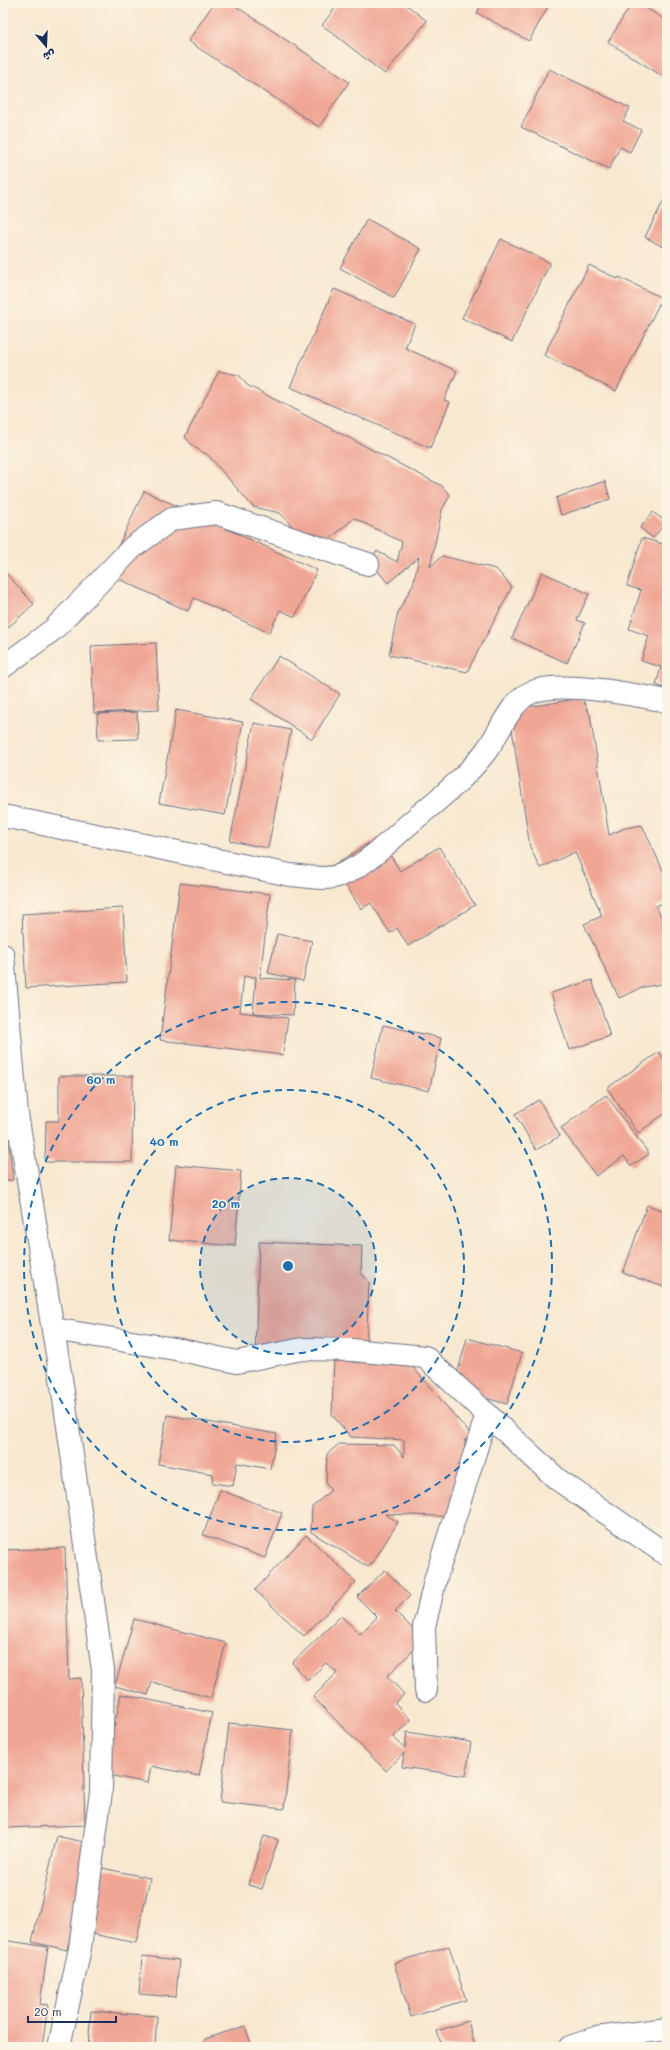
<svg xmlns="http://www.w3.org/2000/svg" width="670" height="2050" font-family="Mali,'Playpen Sans Arabic',sans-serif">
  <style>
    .building { fill: #f0a694 }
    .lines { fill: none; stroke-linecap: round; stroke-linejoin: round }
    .minor-casing { stroke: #687086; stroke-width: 24 }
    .minor { stroke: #fff; stroke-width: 22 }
    .ring { fill: none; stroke: #1f6fb2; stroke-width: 2; stroke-dasharray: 7 5 }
    .centre { fill: #1f6fb2; stroke: #fcf5e5; stroke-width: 2 }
    .ring-label { font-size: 12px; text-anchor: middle; font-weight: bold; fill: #1f6fb2; stroke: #fcf5e5; stroke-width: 3; stroke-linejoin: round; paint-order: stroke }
  </style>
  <rect width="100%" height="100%" fill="#fcf5e5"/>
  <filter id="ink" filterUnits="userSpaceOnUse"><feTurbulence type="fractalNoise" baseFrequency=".025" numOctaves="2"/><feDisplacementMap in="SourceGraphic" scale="8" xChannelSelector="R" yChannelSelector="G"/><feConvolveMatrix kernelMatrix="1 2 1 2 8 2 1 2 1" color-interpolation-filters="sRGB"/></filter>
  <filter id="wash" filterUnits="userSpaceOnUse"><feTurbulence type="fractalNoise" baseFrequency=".012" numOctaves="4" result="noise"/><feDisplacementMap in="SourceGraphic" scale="16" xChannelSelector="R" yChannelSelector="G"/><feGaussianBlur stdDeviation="0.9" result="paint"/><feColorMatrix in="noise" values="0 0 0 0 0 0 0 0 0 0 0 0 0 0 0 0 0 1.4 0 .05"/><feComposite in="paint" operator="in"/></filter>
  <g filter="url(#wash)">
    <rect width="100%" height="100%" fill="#f8e8d0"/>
    <g id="blocks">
      <g class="building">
        <polygon points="214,3 231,3 349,82 319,127 188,41"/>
        <polygon points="339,3 404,3 427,21 385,74 322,25"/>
        <polygon points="482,3 550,3 529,41 477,13"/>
        <polygon points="632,3 638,3 667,21 667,79 608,42"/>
        <polygon points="549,69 630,108 623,121 641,130 630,152 620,147 609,169 521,127"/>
        <polygon points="667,194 667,249 645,237"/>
        <polygon points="367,219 421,249 394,298 340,268"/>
        <polygon points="501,239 550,263 512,342 462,318"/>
        <polygon points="589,265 618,279 619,277 662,298 616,391 544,355"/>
        <polygon points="334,289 415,324 405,348 457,371 444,400 450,402 430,448 290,387"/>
        <polygon points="219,371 239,375 247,385 442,486 450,495 442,510 430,567 442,556 496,569 512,587 467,672 389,655 398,612 413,585 419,557 388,583 368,559 377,551 397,562 402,542 354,518 317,550 289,535 292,526 280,513 253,507 208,455 194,447 185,437"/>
        <polygon points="605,481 610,499 561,515 556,498"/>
        <polygon points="144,491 317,570 295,617 280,610 269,633 194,598 188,611 106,573"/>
        <polygon points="653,512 666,522 653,538 640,528"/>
        <polygon points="642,538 667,545 667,689 656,685 661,667 641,661 649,636 629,629 641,590 627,586"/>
        <polygon points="3,570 34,604 3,632"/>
        <polygon points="542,572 589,594 577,620 585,623 567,663 512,638"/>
        <polygon points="156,643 159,710 94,713 91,646"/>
        <polygon points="279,656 340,694 312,739 251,699"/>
        <polygon points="582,698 590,715 609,835 625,828 642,825 667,879 667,901 656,906 667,929 667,983 644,987 619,998 584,924 602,916 575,852 540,868 530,847 510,716 528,707"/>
        <polygon points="176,710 243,722 225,815 159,803"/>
        <polygon points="137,712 138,739 98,740 97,714"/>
        <polygon points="254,723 291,730 268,848 230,841"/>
        <polygon points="379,837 400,871 439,847 475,905 408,946 397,928 390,933 371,903 361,909 333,865"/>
        <polygon points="180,883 270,894 260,978 295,980 293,1015 253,1013 256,977 244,976 240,1012 288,1018 283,1055 160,1040"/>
        <polygon points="123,908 127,982 26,988 22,914"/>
        <polygon points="277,934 312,941 303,981 268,973"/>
        <polygon points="592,980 610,1036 569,1050 551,993"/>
        <polygon points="383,1025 441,1038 429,1091 371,1078"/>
        <polygon points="659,1052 667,1063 667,1112 638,1133 607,1088"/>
        <polygon points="59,1076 133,1076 132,1162 45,1162 46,1121 59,1121"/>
        <polygon points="3,1094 13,1180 3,1181"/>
        <polygon points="606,1095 649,1154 631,1166 624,1156 596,1176 561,1128"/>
        <polygon points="539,1100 560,1136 536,1150 515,1114"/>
        <polygon points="176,1165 241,1171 235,1246 169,1240"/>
        <polygon points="647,1205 667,1212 667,1288 623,1273"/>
        <polygon points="259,1242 362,1246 361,1273 369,1282 366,1350 352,1362 410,1364 472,1436 466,1441 465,1439 462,1517 385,1514 398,1522 374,1561 368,1567 311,1532 312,1507 331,1490 326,1484 327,1454 339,1444 394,1445 404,1457 404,1440 351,1437 332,1415 334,1360 255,1357"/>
        <polygon points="467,1338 522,1353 507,1404 453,1389"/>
        <polygon points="167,1415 277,1434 270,1469 237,1463 233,1486 212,1483 213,1474 158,1464"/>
        <polygon points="220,1490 282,1513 265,1558 203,1535"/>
        <polygon points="306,1535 356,1582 304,1636 255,1590"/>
        <polygon points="65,1548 69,1679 81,1678 85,1825 3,1828 3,1550"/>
        <polygon points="385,1570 410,1596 395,1611 424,1640 387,1676 404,1694 395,1704 411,1720 393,1737 405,1748 407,1732 471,1742 466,1776 402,1767 404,1753 386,1771 313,1697 337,1673 326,1663 308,1680 292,1663 341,1616 360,1634 377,1617 357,1597"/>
        <polygon points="134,1619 226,1643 211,1698 152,1682 148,1695 115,1686"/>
        <polygon points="121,1694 212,1713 199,1776 151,1766 148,1783 104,1774"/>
        <polygon points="229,1723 293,1730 284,1809 220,1802"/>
        <polygon points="57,1836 92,1844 67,1950 32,1942"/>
        <polygon points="264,1836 278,1840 262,1889 248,1885"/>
        <polygon points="102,1868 150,1878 136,1943 88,1933"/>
        <polygon points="3,1940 48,1947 40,2004 48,2005 42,2047 3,2047"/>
        <polygon points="449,1946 466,2000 411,2017 394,1963"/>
        <polygon points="142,1956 179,1960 176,1997 139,1994"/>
        <polygon points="91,2011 157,2016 155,2047 88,2047"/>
        <polygon points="468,2021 475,2047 442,2047 437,2031"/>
        <polygon points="245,2026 252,2047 208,2047 205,2039"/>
      </g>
    </g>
  </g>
  <g filter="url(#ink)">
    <use href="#blocks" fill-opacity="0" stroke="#687086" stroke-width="1"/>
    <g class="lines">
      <defs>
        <g id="minor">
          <polyline points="3,667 54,629 133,547 172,519 216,513 368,564"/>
          <path d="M 3,816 L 290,875 C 307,876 325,881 341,875 C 368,864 388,842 409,824 C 436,801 465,779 486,751 C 500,733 510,701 532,692 C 562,680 634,695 667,701"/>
          <polyline points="3,955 17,1114 61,1378 103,1670 101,1792 80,1948 59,2047"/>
          <polyline points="53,1329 181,1350 237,1362 302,1349 352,1350 425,1357 557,1479 667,1555"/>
          <polyline points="426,1690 424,1627 436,1577 487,1414"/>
          <polyline points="570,2047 596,2038 667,2029"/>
        </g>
      </defs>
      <use href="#minor" class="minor-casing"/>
      <use href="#minor" class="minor"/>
    </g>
  </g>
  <circle cx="288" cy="1266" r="88" fill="#1f6fb2" fill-opacity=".12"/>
  <g class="ring">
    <circle cx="288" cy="1266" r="88"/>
    <circle cx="288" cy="1266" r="176"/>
    <circle cx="288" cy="1266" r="264"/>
  </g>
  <circle cx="288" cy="1266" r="6" class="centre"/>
  <g class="ring-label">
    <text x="101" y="1084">60 m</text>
    <text x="164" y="1146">40 m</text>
    <text x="226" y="1208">20 m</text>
  </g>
  <rect width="670" height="2050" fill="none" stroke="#fcf5e5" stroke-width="16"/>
  <g transform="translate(46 46) rotate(161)" stroke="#fcf5e5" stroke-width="3" paint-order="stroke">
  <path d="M0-3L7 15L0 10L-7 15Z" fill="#1b2f5e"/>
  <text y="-6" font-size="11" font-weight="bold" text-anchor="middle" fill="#1b2f5e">ش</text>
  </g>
  <path d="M28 2016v6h88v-6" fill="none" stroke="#1b2f5e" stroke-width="2"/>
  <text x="34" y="2016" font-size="12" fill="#1b2f5e" stroke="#fcf5e5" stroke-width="3" paint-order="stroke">20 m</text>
</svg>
